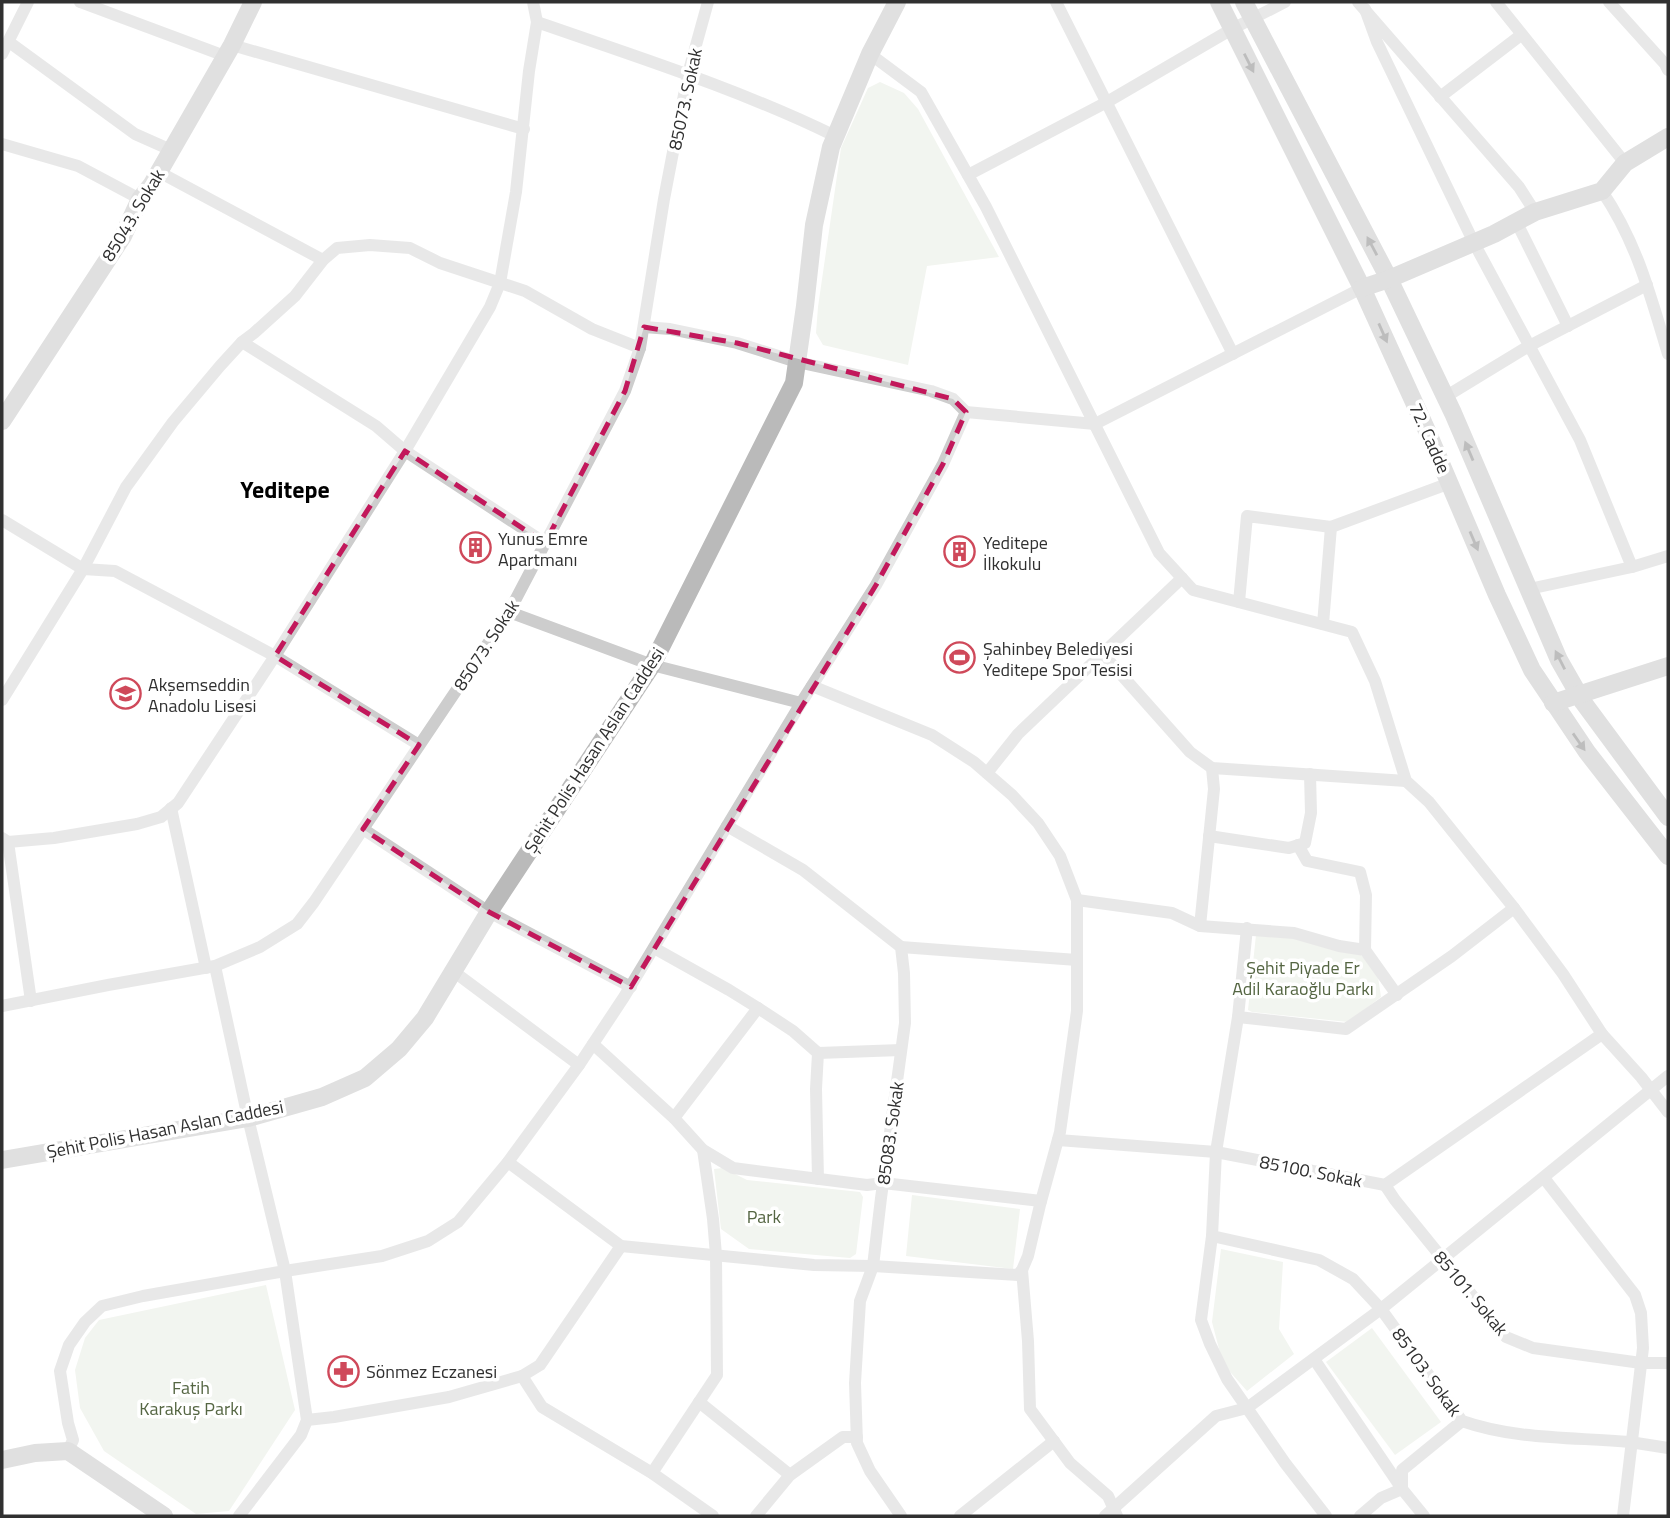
<svg xmlns="http://www.w3.org/2000/svg" width="1670" height="1518" font-family="'Titillium Web',sans-serif">
  <style>
    .green { fill: #e3e8dd }
    .lines { fill: none; stroke-linecap: round; stroke-linejoin: round }
    .street { stroke: #cdcdcd; stroke-width: 12 }
    .secondary { stroke: #bababa; stroke-width: 18 }
    .oneway { fill: #6e6e6e }
    .marked { fill: none; stroke: #c2185b; stroke-width: 5; stroke-dasharray: 14 9; stroke-linejoin: round }
    .labels { text-anchor: middle; dominant-baseline: central; stroke-width: 7; stroke-linejoin: round; paint-order: stroke }
    .street-label { font-size: 18px; fill: #303030; stroke: #fff }
    .poi-label { font-size: 18px; fill: #303030; stroke: #fff; text-anchor: start }
    .park-label { font-size: 18px; fill: #556643; stroke: #fff }
    .district-label { font-size: 24px; font-weight: bold; fill: #000; stroke: #fff }
  </style>
  <rect width="100%" height="100%" fill="#fff"/>
  <g class="green">
    <polygon points="880,82 904,93 918,109 999,257 927,266 908,365 823,345 816,333 818,307 841,148 868,88"/>
    <polygon points="1256,935 1348,943 1377,970 1381,997 1348,1022 1252,1012 1248,1010"/>
    <polygon points="723,1168 747,1180 860,1192 863,1197 856,1254 850,1258 749,1249 721,1229 714,1169"/>
    <polygon points="912,1195 1020,1209 1013,1269 906,1256"/>
    <polygon points="1221,1249 1283,1262 1279,1329 1294,1354 1247,1391 1223,1364 1212,1322"/>
    <polygon points="266,1285 295,1410 229,1511 196,1514 104,1451 80,1408 75,1370 85,1338 99,1320"/>
    <polygon points="1372,1328 1441,1422 1395,1455 1326,1362"/>
  </g>
  <g class="lines">
    <g class="street">
      <polyline points="80,2 225,56"/>
      <polyline points="1056,2 1233,354"/>
      <polyline points="1358,2 1519,187 1535,212"/>
      <polyline points="1496,2 1625,163"/>
      <polyline points="1609,2 1665,64 1668,70"/>
      <polyline points="1365,9 1377,42 1474,243 1580,440 1632,567"/>
      <path d="M 537,22 C 637,57 739,89 835,136"/>
      <polyline points="9,42 135,134 171,150"/>
      <polyline points="232,45 524,129"/>
      <polyline points="2,54 28,2"/>
      <polyline points="870,54 921,92 986,207 1159,553 1193,590 1352,632 1375,681 1406,781 1429,802 1514,908 1563,974 1602,1034 1641,1077 1668,1112"/>
      <polyline points="1440,97 1521,35"/>
      <polyline points="2,144 78,166 140,199"/>
      <polyline points="159,172 323,260"/>
      <polyline points="968,175 1107,102 1232,29 1285,2"/>
      <path d="M 1602,191 C 1637,243 1650,294 1668,354"/>
      <polyline points="1516,221 1568,326"/>
      <polyline points="242,342 376,426 405,451 545,543"/>
      <polyline points="1445,397 1529,346 1647,285"/>
      <polyline points="966,412 1095,424 1362,288"/>
      <polyline points="2,520 83,569 115,571 275,656 419,745"/>
      <polyline points="1529,589 1632,567 1668,556"/>
      <polyline points="1239,602 1247,516 1331,527"/>
      <polyline points="509,612 652,665 801,703"/>
      <polyline points="1323,624 1331,527 1450,483"/>
      <polyline points="1102,653 1190,752 1212,768 1406,781"/>
      <polyline points="2,700 83,569 126,487 173,422 220,366 242,342 254,333 295,296 323,260 337,248 370,245 410,248 440,263 525,291 592,329 640,348"/>
      <polyline points="987,773 1018,734 1182,578"/>
      <polyline points="171,808 206,968"/>
      <polyline points="727,826 803,870 901,947 904,973 905,1023 881,1198 873,1266 860,1301 855,1383 857,1443 870,1471 901,1516"/>
      <polyline points="363,829 489,912 631,987"/>
      <polyline points="1209,836 1289,848 1305,843 1311,813 1310,774"/>
      <polyline points="2,838 8,842 31,1001"/>
      <polyline points="8,842 54,838 137,824 161,817 178,803 275,656 405,451 490,307 500,283 516,192 529,71 537,22 533,2"/>
      <polyline points="1298,845 1307,861 1360,872 1366,895 1365,950"/>
      <polyline points="1077,900 1172,913 1200,926 1294,933 1339,946 1365,950 1397,995"/>
      <polyline points="1200,926 1214,789 1212,768"/>
      <polyline points="1247,928 1238,1017 1216,1152 1212,1236 1201,1320 1210,1344 1227,1379 1285,1463 1326,1516"/>
      <polyline points="901,947 1077,960"/>
      <polyline points="654,948 729,990 758,1008 793,1031 818,1053 816,1089 818,1179"/>
      <polyline points="215,966 248,1118 285,1271 307,1420 301,1435 239,1516"/>
      <polyline points="453,971 579,1065"/>
      <polyline points="2,1006 108,985 215,966 260,947 297,924 314,902 509,612 625,391 640,348 664,199 688,74 708,2"/>
      <polyline points="1238,1017 1346,1029 1452,956 1514,908"/>
      <polyline points="593,1044 674,1118 703,1150 733,1168 867,1185 883,1183 1041,1201"/>
      <polyline points="818,1053 901,1050"/>
      <polyline points="674,1118 758,1008"/>
      <polyline points="1058,1140 1216,1152 1385,1185 1602,1034"/>
      <polyline points="508,1162 621,1246 814,1265 873,1266 1018,1275 1022,1270 1028,1256 1040,1205 1060,1132 1077,1011 1077,900 1060,856 1038,823 1012,795 974,762 932,735 812,686"/>
      <polyline points="1544,1178 1635,1295 1641,1313 1643,1348 1623,1516"/>
      <polyline points="1385,1185 1395,1200 1506,1337 1533,1348 1641,1363 1668,1363"/>
      <path d="M 1212,1236 L 1319,1260 L 1353,1279 L 1381,1309 L 1462,1421 C 1516,1440 1574,1437 1630,1442 C 1643,1444 1656,1446 1668,1448"/>
      <polyline points="1022,1270 1028,1341 1030,1409 1070,1463 1108,1496 1117,1516"/>
      <polyline points="1314,1359 1402,1489 1381,1498 1360,1516"/>
      <polyline points="522,1376 542,1407 652,1473 713,1516"/>
      <polyline points="699,1402 790,1475"/>
      <polyline points="307,1420 334,1417 449,1397 522,1376 540,1365 621,1246"/>
      <polyline points="68,1451 73,1440 68,1423 60,1371 69,1345 85,1322 102,1306 143,1296 285,1271 382,1256 428,1241 458,1222 508,1162 579,1065 624,997 801,703 876,585 943,464 966,412 953,399 931,391 797,362 737,343 670,329 644,327"/>
      <polyline points="652,1473 717,1375 716,1255 713,1219 703,1150"/>
      <polyline points="756,1516 790,1475 843,1437 857,1437"/>
      <polyline points="960,1516 1054,1441"/>
      <polyline points="1105,1516 1216,1416 1247,1408 1381,1309 1668,1076"/>
      <polyline points="1424,1516 1402,1489 1402,1470 1462,1421"/>
    </g>
    <g class="secondary">
      <polyline points="1219,2 1362,288 1428,433 1497,595 1532,670 1587,752 1668,856"/>
      <polyline points="1244,2 1389,279 1453,413 1559,660 1583,702 1668,817"/>
      <polyline points="1362,288 1389,279 1494,234 1535,212 1602,191 1625,163 1668,137"/>
      <polyline points="2,421 123,236 140,199 152,184 232,45 253,2"/>
      <polyline points="1553,703 1668,666"/>
      <polyline points="2,1160 248,1118 322,1097 365,1078 399,1049 425,1018 489,912 652,665 794,383 805,306 814,225 831,147 870,54 897,2"/>
      <polyline points="2,1460 35,1453 68,1451 164,1516"/>
    </g>
  </g>
  <defs><path id="oneway-solid" d="M-6-.8H1V-3.2L6.5 0L1 3.2V.8H-6Z" transform="scale(1.75)"/></defs>
  <g class="oneway">
    <use href="#oneway-solid" transform="translate(1249 63) rotate(63)"/>
    <use href="#oneway-solid" transform="translate(1372 246) rotate(-118)"/>
    <use href="#oneway-solid" transform="translate(1383 333) rotate(66)"/>
    <use href="#oneway-solid" transform="translate(1469 451) rotate(-113)"/>
    <use href="#oneway-solid" transform="translate(1474 541) rotate(67)"/>
    <use href="#oneway-solid" transform="translate(1560 660) rotate(-117)"/>
    <use href="#oneway-solid" transform="translate(1579 742) rotate(55)"/>
  </g>
  <path d="M0 0H1670V1518H0ZM 644,327 L 737,343 L 953,399 L 966,412 L 943,464 L 876,585 L 631,987 L 489,912 L 363,829 L 419,745 L 275,656 L 405,451 L 545,543 L 625,391 Z" fill="#fff" fill-opacity=".55" fill-rule="evenodd"/>
  <path class="marked" d="M 644,327 L 737,343 L 953,399 L 966,412 L 943,464 L 876,585 L 631,987 L 489,912 L 363,829 L 419,745 L 275,656 L 405,451 L 545,543 L 625,391 Z"/>
  <defs>
    <symbol id="building-ring" viewBox="-11 -11 22 22"><circle r="9.5" fill="#fff" stroke="#cf495a" stroke-width="1.5"/><path d="M-4-6H4V6H1V3H-1V6H-4ZM-2.5-4.3h1.7v1.8h-1.7ZM.8-4.3h1.7v1.8H.8ZM-2.5-1h1.7V.8h-1.7ZM.8-1h1.7V.8H.8Z" fill="#cf495a"/></symbol>
    <symbol id="stadium-ring" viewBox="-11 -11 22 22"><circle r="9.5" fill="#fff" stroke="#cf495a" stroke-width="1.5"/><path d="M0-5a6.5 5 0 1 0 0 10a6.5 5 0 1 0 0-10ZM-3.5-1.8h7v3.6h-7Z" fill="#cf495a"/></symbol>
    <symbol id="school-ring" viewBox="-11 -11 22 22"><circle r="9.5" fill="#fff" stroke="#cf495a" stroke-width="1.5"/><path d="M0-5L7-2L0 1L-7-2ZM-4 1L0 2.5L4 1V4Q0 6-4 4Z" fill="#cf495a"/></symbol>
    <symbol id="pharmacy-ring" viewBox="-11 -11 22 22"><circle r="9.5" fill="#fff" stroke="#cf495a" stroke-width="1.5"/><path d="M-2-6h4v4h4v4h-4v4h-4v-4h-4v-4h4Z" fill="#cf495a"/></symbol>
  </defs>
  <g fill-rule="evenodd">
    <use href="#building-ring" x="458" y="530" width="35" height="35"/>
    <use href="#building-ring" x="942" y="534" width="35" height="35"/>
    <use href="#stadium-ring" x="942" y="640" width="35" height="35"/>
    <use href="#school-ring" x="108" y="676" width="35" height="35"/>
    <use href="#pharmacy-ring" x="326" y="1354" width="35" height="35"/>
  </g>
  <g class="labels">
    <g class="street-label">
      <text transform="translate(685 99) rotate(-78)">85073. Sokak</text>
      <text transform="translate(133 215) rotate(-59)">85043. Sokak</text>
      <text transform="translate(1430 438) rotate(66)">72. Cadde</text>
      <text transform="translate(486 645) rotate(-57)">85073. Sokak</text>
      <text transform="translate(594 750) rotate(-57)">Şehit Polis Hasan Aslan Caddesi</text>
      <text transform="translate(165 1129) rotate(-11)">Şehit Polis Hasan Aslan Caddesi</text>
      <text transform="translate(890 1133) rotate(-82)">85083. Sokak</text>
      <text transform="translate(1311 1171) rotate(11)">85100. Sokak</text>
      <text transform="translate(1471 1293) rotate(50)">85101. Sokak</text>
      <text transform="translate(1427 1372) rotate(54)">85103. Sokak</text>
    </g>
    <g class="poi-label">
      <text x="498" y="538">Yunus Emre<tspan x="498" dy="21">Apartmanı</tspan></text>
      <text x="983" y="542">Yeditepe<tspan x="983" dy="21">İlkokulu</tspan></text>
      <text x="983" y="648">Şahinbey Belediyesi<tspan x="983" dy="21">Yeditepe Spor Tesisi</tspan></text>
      <text x="148" y="684">Akşemseddin<tspan x="148" dy="21">Anadolu Lisesi</tspan></text>
      <text x="366" y="1371">Sönmez Eczanesi</text>
    </g>
    <g class="park-label">
      <text x="1303" y="967">Şehit Piyade Er<tspan x="1303" dy="21">Adil Karaoğlu Parkı</tspan></text>
      <text x="764" y="1216">Park</text>
      <text x="191" y="1387">Fatih<tspan x="191" dy="21">Karakuş Parkı</tspan></text>
    </g>
    <g class="district-label">
      <text x="285" y="489">Yeditepe</text>
    </g>
  </g>
  <rect width="1670" height="1518" fill="none" stroke="#303030" stroke-width="7"/>
</svg>
